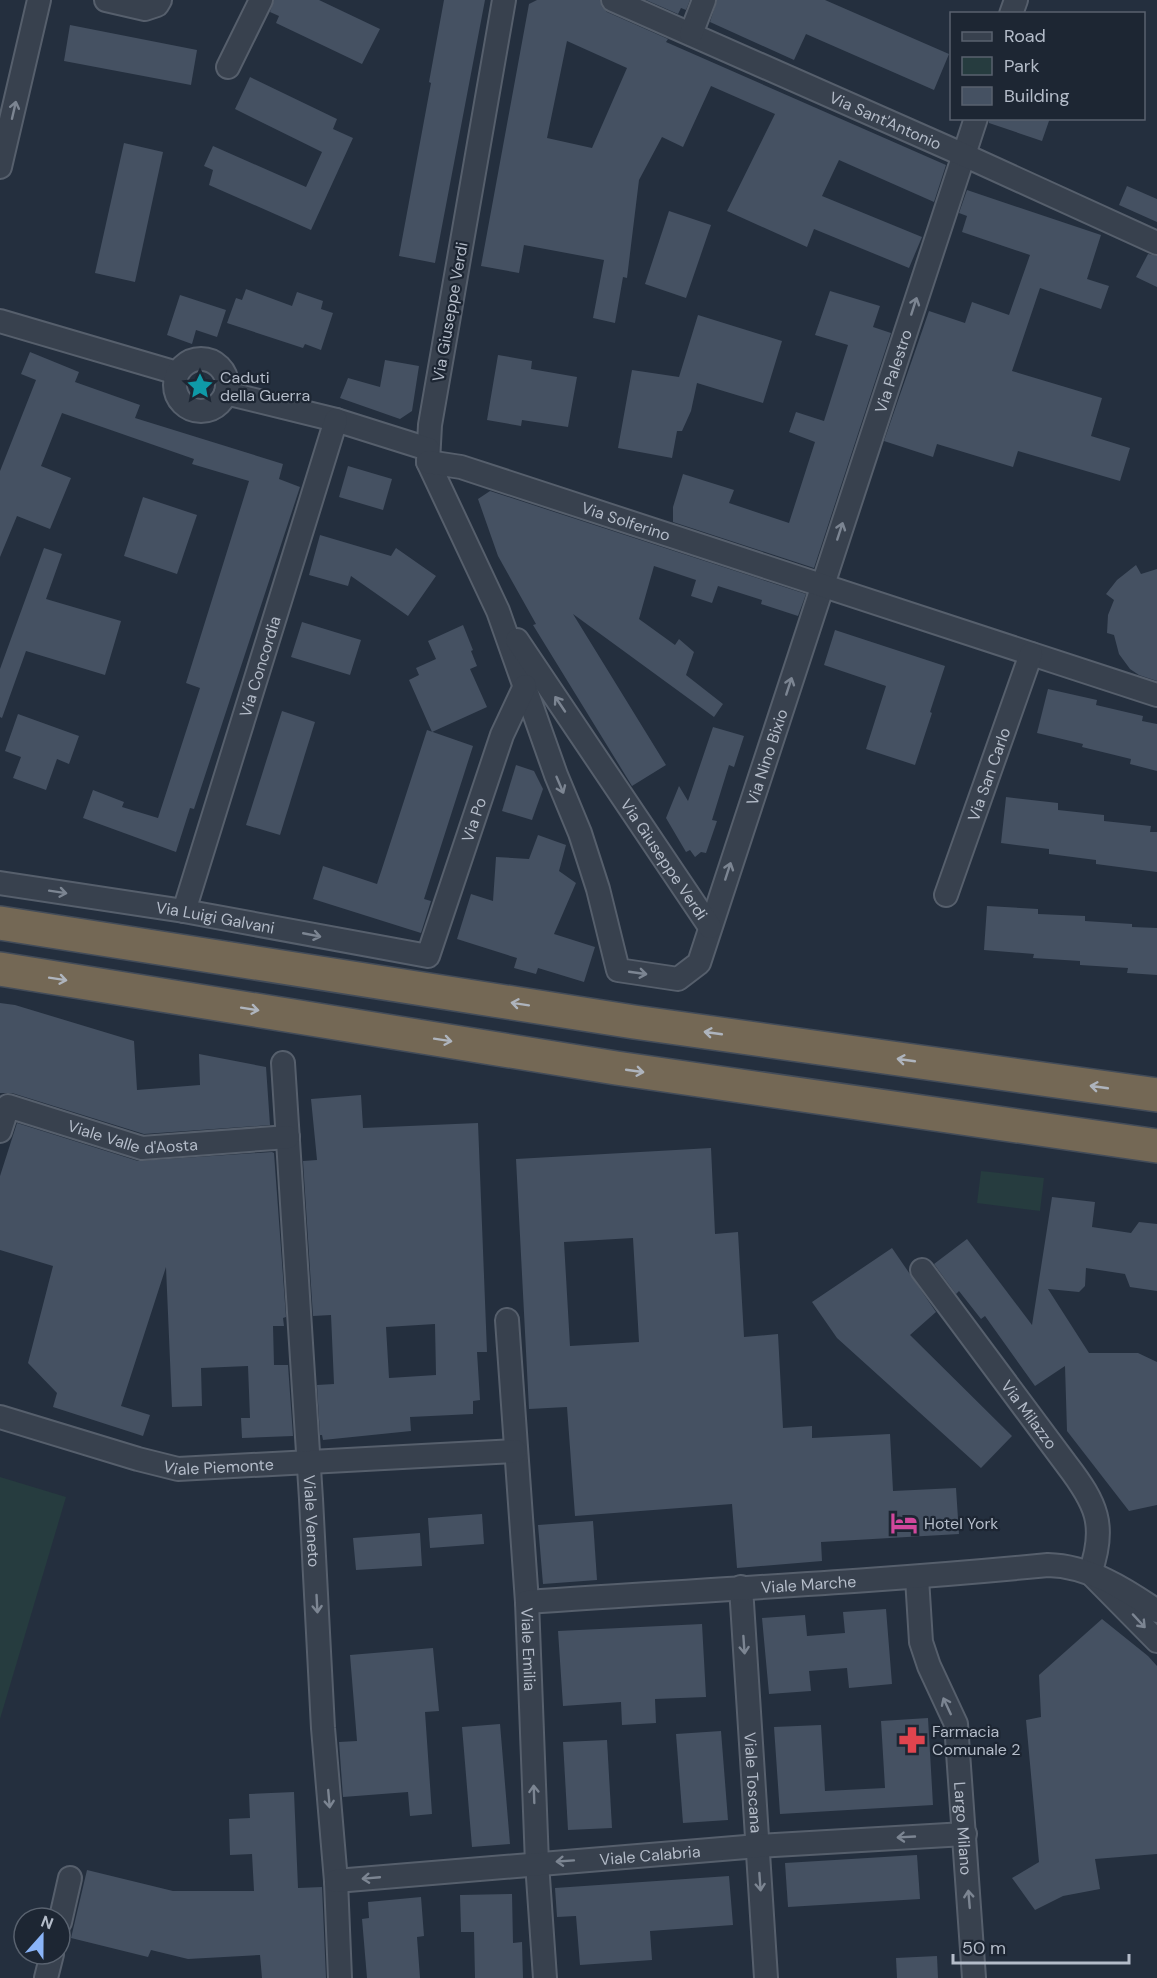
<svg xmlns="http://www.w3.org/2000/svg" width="1157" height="1978" font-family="'DM Sans',sans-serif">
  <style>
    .green { fill: #263c3f }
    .building { fill: #455162; fill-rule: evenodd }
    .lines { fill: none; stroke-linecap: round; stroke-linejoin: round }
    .street-casing { stroke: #565f6c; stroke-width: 26 }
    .highway-casing { stroke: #434c59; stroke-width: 36 }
    .street { stroke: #38414e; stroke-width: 22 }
    .highway { stroke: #746855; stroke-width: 33 }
    .oneway { stroke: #7c8592 }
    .oneway2 { stroke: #aeb4bd }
    .labels { text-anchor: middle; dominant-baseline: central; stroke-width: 4.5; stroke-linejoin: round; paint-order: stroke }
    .street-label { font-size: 16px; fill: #b4bcc9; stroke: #1d2633 }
    .poi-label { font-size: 16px; fill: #b4bcc9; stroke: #1d2633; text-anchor: start }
  </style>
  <rect width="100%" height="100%" fill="#242f3e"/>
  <g class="green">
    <polygon points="981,1171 1044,1178 1040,1211 977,1203"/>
    <polygon points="0,1477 66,1497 0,1719"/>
  </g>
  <g class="building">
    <polygon points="274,0 319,0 380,29 362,64 276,23 279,16 270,12"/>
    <polygon points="444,0 485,0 435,263 399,256 431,83 429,82"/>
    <path d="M 537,0 L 600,0 L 602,7 L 607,12 L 668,39 L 666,42 L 946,165 L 934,202 L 839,160 L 822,196 L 922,237 L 909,268 L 814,229 L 807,247 L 727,211 L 775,114 L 711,86 L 683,147 L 662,137 L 639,180 L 627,278 L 623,277 L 615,323 L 593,318 L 604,260 L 524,245 L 519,273 L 481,266 L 529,4 ZM 567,41 L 627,68 L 592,148 L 547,138 Z"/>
    <polygon points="646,0 690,0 686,10 681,8 678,14"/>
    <polygon points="717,0 825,0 949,54 934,90 806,34 794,60 710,22"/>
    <polygon points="70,25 197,50 191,85 64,61"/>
    <polygon points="250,77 337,119 333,129 353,138 311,230 209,185 213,170 204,166 213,146 306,187 322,152 235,109"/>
    <polygon points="989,118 1050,118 1042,141 989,123"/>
    <polygon points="124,143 163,152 135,282 95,273"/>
    <polygon points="1127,186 1157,199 1157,222 1119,205"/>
    <polygon points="967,190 1101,235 1087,279 1109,286 1101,309 1040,288 1012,371 1102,398 1091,436 1130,448 1120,481 1018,451 1013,467 937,444 933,457 884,441 929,311 965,323 972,302 1009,315 1030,255 962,232 967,216 959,213"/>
    <polygon points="669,211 711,225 686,298 645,284"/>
    <polygon points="1148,254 1157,256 1157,287 1136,277"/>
    <polygon points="246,289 292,306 297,292 323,301 321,309 333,313 321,350 305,344 303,348 227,323 236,298 242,300"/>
    <polygon points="830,291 880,306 873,327 891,333 814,568 673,522 673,507 683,474 734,490 729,503 789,523 815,442 789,432 796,412 824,421 848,345 815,335"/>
    <polygon points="180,295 226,310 217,337 196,330 192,344 167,335"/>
    <polygon points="698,315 782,341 763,403 697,383 691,411 682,431 677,431 672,458 618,448 632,370 679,377"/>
    <polygon points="30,352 79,372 75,382 140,405 135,418 283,464 279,479 300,487 194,809 190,808 176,852 83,818 93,790 124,802 122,807 158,818 200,688 186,683 249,481 192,464 194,459 62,413 41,466 71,478 50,529 17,516 0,557 0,471 36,380 21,374"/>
    <polygon points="498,355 532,361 531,369 577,377 568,427 522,420 521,426 487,420"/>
    <polygon points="385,360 419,366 412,411 400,419 340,398 348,378 380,387"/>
    <polygon points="348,466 392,479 383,510 339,497"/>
    <polygon points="490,491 806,594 798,616 761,604 762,600 718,586 712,603 691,596 696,580 654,566 639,619 675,645 679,639 694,652 686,675 723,704 714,717 573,614 666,765 632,786 533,625 536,624 498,556 478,499"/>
    <polygon points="143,497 197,515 177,574 124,556"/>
    <polygon points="320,535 391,556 396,548 436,576 408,616 351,576 348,586 309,575"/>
    <polygon points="44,548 62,554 46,599 121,621 105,675 26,651 2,718 0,717 0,669"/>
    <polygon points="1136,565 1141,574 1157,569 1157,681 1139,675 1130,669 1119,654 1114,635 1107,633 1108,615 1114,600 1106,594 1117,580"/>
    <polygon points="302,622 361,640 350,675 291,657"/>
    <polygon points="463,625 473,650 471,651 477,666 470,669 487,707 432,732 409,680 419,675 416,668 436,659 428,641"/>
    <polygon points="835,630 945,666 930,712 932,713 915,765 866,749 886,686 824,665"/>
    <polygon points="1048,689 1097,700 1096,705 1143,716 1142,721 1157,724 1157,771 1130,764 1131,759 1082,747 1083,744 1037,733"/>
    <polygon points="282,711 315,722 280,835 246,825"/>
    <polygon points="18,714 79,736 69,764 57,759 46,790 13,778 21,757 5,751"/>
    <polygon points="713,727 744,736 734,767 729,765 712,820 717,821 706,853 701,852 695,857 690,850 686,852 666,818 679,786 688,801"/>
    <polygon points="427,730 473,746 424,899 431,901 421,933 313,899 323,866 377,884"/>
    <polygon points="516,765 534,771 543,789 532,820 502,811"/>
    <polygon points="1006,797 1058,803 1058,810 1104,815 1104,821 1151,826 1150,832 1157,832 1157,872 1096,864 1096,860 1049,854 1049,849 1001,843"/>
    <polygon points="538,835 566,845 559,871 576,883 554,934 595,947 584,982 538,968 536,974 514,968 517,958 457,939 471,894 493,901 496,857 529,859"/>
    <polygon points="987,906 1038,909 1038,914 1085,916 1085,921 1132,924 1132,927 1157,928 1157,975 1127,973 1128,968 1080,965 1080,961 1033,958 1034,954 984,950"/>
    <polygon points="0,1003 15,1005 134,1041 137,1090 200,1085 199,1054 266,1067 270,1125 144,1134 12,1093 0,1093"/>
    <path d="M 361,1095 L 363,1128 L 478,1123 L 487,1352 L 477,1352 L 480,1400 L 473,1401 L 473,1414 L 410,1417 L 411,1431 L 323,1440 L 322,1435 L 320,1435 L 317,1385 L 334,1384 L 331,1315 L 313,1316 L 303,1161 L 317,1160 L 311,1099 ZM 435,1324 L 436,1375 L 389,1378 L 386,1327 Z"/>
    <polygon points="17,1123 138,1161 272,1152 274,1153 286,1317 283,1318 284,1326 273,1326 274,1365 288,1365 293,1436 242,1438 241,1418 250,1418 248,1366 201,1368 202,1406 172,1407 166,1267 121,1406 150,1415 143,1436 53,1407 57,1393 28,1363 53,1266 0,1250 0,1176"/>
    <path d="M 711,1148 L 715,1234 L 738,1232 L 744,1337 L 778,1334 L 783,1428 L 812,1426 L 812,1438 L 890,1434 L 893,1491 L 956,1488 L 959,1534 L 821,1542 L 822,1561 L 737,1568 L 732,1504 L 575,1516 L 567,1407 L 529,1409 L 516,1159 ZM 633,1238 L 639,1342 L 570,1346 L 564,1242 Z"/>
    <polygon points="1052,1197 1095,1202 1092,1227 1131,1233 1139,1222 1157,1224 1157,1291 1130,1287 1125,1274 1086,1268 1085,1286 1079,1292 1048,1289 1089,1353 1138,1353 1157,1362 1157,1505 1129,1511 1067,1431 1065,1366 1035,1386 985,1316 981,1319 959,1291 956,1294 934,1264 967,1239 1032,1325"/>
    <polygon points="892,1248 936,1312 910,1335 1012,1436 981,1468 837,1338 812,1302"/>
    <polygon points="482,1514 484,1544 430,1548 428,1518"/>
    <polygon points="593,1521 597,1580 543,1584 538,1525"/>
    <polygon points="420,1533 422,1566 356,1570 353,1538"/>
    <polygon points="886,1609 892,1684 849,1688 847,1668 809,1671 811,1691 769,1694 762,1618 805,1615 807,1636 845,1633 843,1612"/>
    <polygon points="1102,1619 1148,1656 1157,1666 1157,1854 1095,1859 1100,1889 1063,1896 1035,1910 1012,1878 1039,1862 1026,1720 1041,1717 1039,1675"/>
    <polygon points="702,1624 706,1697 655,1699 656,1723 622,1725 621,1702 563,1706 558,1631"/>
    <polygon points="433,1648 439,1711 425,1712 432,1814 410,1816 408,1792 343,1797 339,1742 357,1741 350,1655"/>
    <polygon points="928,1718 933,1805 780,1814 774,1727 821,1725 825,1791 885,1788 881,1721"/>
    <polygon points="500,1724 510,1844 472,1847 462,1727"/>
    <polygon points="721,1731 728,1820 683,1823 676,1734"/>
    <polygon points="607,1740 612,1828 568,1830 563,1742"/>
    <polygon points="294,1792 298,1888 322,1887 326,1978 262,1978 260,1955 188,1959 151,1950 148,1957 71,1938 87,1870 173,1891 254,1891 252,1854 230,1855 229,1819 250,1818 249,1794"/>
    <polygon points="917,1855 920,1899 788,1907 785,1863"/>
    <polygon points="729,1876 733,1925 650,1931 652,1960 580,1965 576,1916 557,1917 555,1888"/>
    <polygon points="512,1894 513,1943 522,1942 523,1978 475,1978 474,1932 461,1932 460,1895"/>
    <polygon points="421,1897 424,1936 417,1937 420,1978 367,1978 362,1919 369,1918 368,1902"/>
    <polygon points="937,1956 938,1978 897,1978 896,1958"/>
  </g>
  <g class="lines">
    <defs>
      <g id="street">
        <polyline points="106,0 145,9 157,5 160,0"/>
        <path id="s1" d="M 504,0 L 430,425 L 428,462 L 498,611 L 556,775 L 580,833 L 598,889 L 618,970 L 678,979 L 699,963 L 976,118"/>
        <path id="s2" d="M 613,0 L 964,155 L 1157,243"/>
        <polyline points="1011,14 1016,0"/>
        <polyline points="691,34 704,0"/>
        <polyline points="228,67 261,0"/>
        <polyline points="0,167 39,0"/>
        <polyline points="0,321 177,373"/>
        <circle cx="201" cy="385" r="26"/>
        <polyline points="226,393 336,420 428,449"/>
        <path id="s3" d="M 428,462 L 461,467 L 1157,695"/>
        <path id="s4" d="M 517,640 L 710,927"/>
        <path id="s5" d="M 0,883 L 184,911 L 428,956 L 502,735 L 525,686"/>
        <path id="s6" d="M 946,895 L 1031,654"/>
        <path id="s7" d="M 184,911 L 336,420"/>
        <path id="s8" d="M 283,1063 L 311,1499 L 323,1728 L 336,1881 L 340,1978"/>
        <path id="s9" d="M 0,1131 L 8,1106 L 142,1148 L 288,1137"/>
        <path id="s10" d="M 922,1270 L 1067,1465 C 1096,1503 1107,1525 1090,1573 L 1157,1641"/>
        <path id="s11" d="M 507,1320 L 527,1602 L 537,1863 L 545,1978"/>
        <path id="s12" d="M 0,1417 L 138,1459 L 178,1469 L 515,1451"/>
        <path id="s13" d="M 917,1578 L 921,1642 L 929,1666 L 956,1724 L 974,1978"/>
        <path id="s14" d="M 741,1587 L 766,1978"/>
        <path id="s15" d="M 527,1602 C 701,1590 875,1582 1048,1565 C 1089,1566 1125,1589 1157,1611"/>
        <path id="s16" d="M 336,1881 L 758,1846 L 965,1834"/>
        <polyline points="60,1922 70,1878"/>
        <polyline points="46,1978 52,1954"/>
      </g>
      <g id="highway">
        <polyline points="0,923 634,1022 1157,1095"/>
        <polyline points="0,969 616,1068 1157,1146"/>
      </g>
    </defs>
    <use href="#street" class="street-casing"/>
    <use href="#highway" class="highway-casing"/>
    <use href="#street" class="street"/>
    <use href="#highway" class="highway"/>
  </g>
  <defs><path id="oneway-shaft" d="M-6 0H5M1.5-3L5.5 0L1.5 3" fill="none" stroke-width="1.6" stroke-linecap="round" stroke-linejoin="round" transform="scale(1.5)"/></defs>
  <g class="oneway">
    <use href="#oneway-shaft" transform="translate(14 110) rotate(-77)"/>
    <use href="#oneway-shaft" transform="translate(914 306) rotate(-72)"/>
    <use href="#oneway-shaft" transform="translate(840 531) rotate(-72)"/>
    <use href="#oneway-shaft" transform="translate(789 686) rotate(-72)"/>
    <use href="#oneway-shaft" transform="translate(560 704) rotate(-124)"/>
    <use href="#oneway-shaft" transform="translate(560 785) rotate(67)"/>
    <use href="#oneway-shaft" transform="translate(728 871) rotate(-72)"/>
    <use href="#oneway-shaft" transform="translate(58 892) rotate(9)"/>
    <use href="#oneway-shaft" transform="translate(312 935) rotate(11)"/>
    <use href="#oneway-shaft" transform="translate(638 973) rotate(8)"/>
    <use href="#oneway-shaft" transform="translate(317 1604) rotate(87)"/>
    <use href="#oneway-shaft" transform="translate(1139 1621) rotate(47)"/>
    <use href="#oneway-shaft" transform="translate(744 1645) rotate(86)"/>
    <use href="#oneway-shaft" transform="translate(947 1706) rotate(-115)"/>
    <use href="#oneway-shaft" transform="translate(534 1794) rotate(-92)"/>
    <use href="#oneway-shaft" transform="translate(329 1799) rotate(85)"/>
    <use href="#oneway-shaft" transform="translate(906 1837) rotate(177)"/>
    <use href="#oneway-shaft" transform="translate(565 1861) rotate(176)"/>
    <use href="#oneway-shaft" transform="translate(371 1878) rotate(175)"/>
    <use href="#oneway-shaft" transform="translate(760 1882) rotate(86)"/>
    <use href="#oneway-shaft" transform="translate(969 1899) rotate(-95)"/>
  </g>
  <g class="oneway2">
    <use href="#oneway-shaft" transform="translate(58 979) rotate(9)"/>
    <use href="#oneway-shaft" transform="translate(520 1004) rotate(-171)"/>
    <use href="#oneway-shaft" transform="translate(250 1009) rotate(9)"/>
    <use href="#oneway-shaft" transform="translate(713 1033) rotate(-172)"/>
    <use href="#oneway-shaft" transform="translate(443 1040) rotate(9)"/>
    <use href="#oneway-shaft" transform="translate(906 1060) rotate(-172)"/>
    <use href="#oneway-shaft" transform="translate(635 1071) rotate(8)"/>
    <use href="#oneway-shaft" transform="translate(1099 1087) rotate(-172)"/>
  </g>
  <defs>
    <symbol id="sight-bare" viewBox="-9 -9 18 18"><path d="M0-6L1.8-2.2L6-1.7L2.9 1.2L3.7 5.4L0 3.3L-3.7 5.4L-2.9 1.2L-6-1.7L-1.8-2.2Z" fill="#0f9aa8" stroke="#1d2633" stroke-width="2.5" paint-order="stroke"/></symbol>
    <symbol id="hotel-bare" viewBox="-9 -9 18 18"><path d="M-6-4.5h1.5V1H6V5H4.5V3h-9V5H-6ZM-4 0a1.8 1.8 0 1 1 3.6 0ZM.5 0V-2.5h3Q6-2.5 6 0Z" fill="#d1479c" stroke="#1d2633" stroke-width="2.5" paint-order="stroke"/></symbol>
    <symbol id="pharmacy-bare" viewBox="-9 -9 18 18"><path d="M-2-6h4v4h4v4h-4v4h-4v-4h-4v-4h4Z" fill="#e0444e" stroke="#1d2633" stroke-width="2.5" paint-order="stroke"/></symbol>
  </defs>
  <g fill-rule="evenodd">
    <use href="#sight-bare" x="181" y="367" width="38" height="38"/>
    <use href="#hotel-bare" x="885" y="1504" width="38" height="38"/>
    <use href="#pharmacy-bare" x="893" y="1721" width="38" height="38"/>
  </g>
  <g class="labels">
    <g class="street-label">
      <text stroke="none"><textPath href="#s2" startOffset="298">Via Sant'Antonio</textPath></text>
      <text transform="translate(450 312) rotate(-80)">Via Giuseppe Verdi</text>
      <text stroke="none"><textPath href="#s1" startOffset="1722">Via Palestro</textPath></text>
      <text stroke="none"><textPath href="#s3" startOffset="207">Via Solferino</textPath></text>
      <text stroke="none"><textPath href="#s7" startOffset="256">Via Concordia</textPath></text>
      <text stroke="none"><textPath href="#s1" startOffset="1316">Via Nino Bixio</textPath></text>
      <text stroke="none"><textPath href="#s6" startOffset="128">Via San Carlo</textPath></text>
      <text stroke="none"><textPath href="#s5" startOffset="578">Via Po</textPath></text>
      <text stroke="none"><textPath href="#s4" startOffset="264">Via Giuseppe Verdi</textPath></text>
      <text stroke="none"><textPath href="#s5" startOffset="218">Via Luigi Galvani</textPath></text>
      <text stroke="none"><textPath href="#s9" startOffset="156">Viale Valle d'Aosta</textPath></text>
      <text stroke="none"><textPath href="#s10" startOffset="180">Via Milazzo</textPath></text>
      <text stroke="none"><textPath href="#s12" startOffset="226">Viale Piemonte</textPath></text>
      <text stroke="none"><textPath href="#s8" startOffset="459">Viale Veneto</textPath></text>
      <text stroke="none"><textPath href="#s15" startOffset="282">Viale Marche</textPath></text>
      <text stroke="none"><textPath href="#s11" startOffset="330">Viale Emilia</textPath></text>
      <text stroke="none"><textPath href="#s14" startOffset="196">Viale Toscana</textPath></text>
      <text stroke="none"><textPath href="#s13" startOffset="258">Largo Milano</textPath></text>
      <text stroke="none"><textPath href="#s16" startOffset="315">Viale Calabria</textPath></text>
    </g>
    <g class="poi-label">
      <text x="220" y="377">Caduti<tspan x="220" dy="18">della Guerra</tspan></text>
      <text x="924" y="1523">Hotel York</text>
      <text x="932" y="1731">Farmacia<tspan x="932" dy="18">Comunale 2</tspan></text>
    </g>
  </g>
  <rect x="950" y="12" width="195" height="108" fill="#1d2633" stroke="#59626f" stroke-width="1.5"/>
  <rect x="962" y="32" width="30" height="9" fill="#38414e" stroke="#59626f" stroke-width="1.5"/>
  <text x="1004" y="42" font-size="18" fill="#b4bcc9">Road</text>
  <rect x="962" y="57" width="30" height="18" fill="#263c3f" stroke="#59626f" stroke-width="1.5"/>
  <text x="1004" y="72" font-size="18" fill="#b4bcc9">Park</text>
  <rect x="962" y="87" width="30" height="18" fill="#455162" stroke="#59626f" stroke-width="1.5"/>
  <text x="1004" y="102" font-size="18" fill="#b4bcc9">Building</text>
  <g transform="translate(42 1936) rotate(21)"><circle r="28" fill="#1d2633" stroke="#59626f" stroke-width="1.5"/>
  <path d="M0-4.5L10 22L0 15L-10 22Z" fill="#8ab4f8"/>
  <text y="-9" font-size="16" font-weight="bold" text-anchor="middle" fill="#b4bcc9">N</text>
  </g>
  <path d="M953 1954v9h176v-9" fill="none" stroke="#b4bcc9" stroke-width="3"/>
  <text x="962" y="1954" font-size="18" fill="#b4bcc9" stroke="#1d2633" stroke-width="4.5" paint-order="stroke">50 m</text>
</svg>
